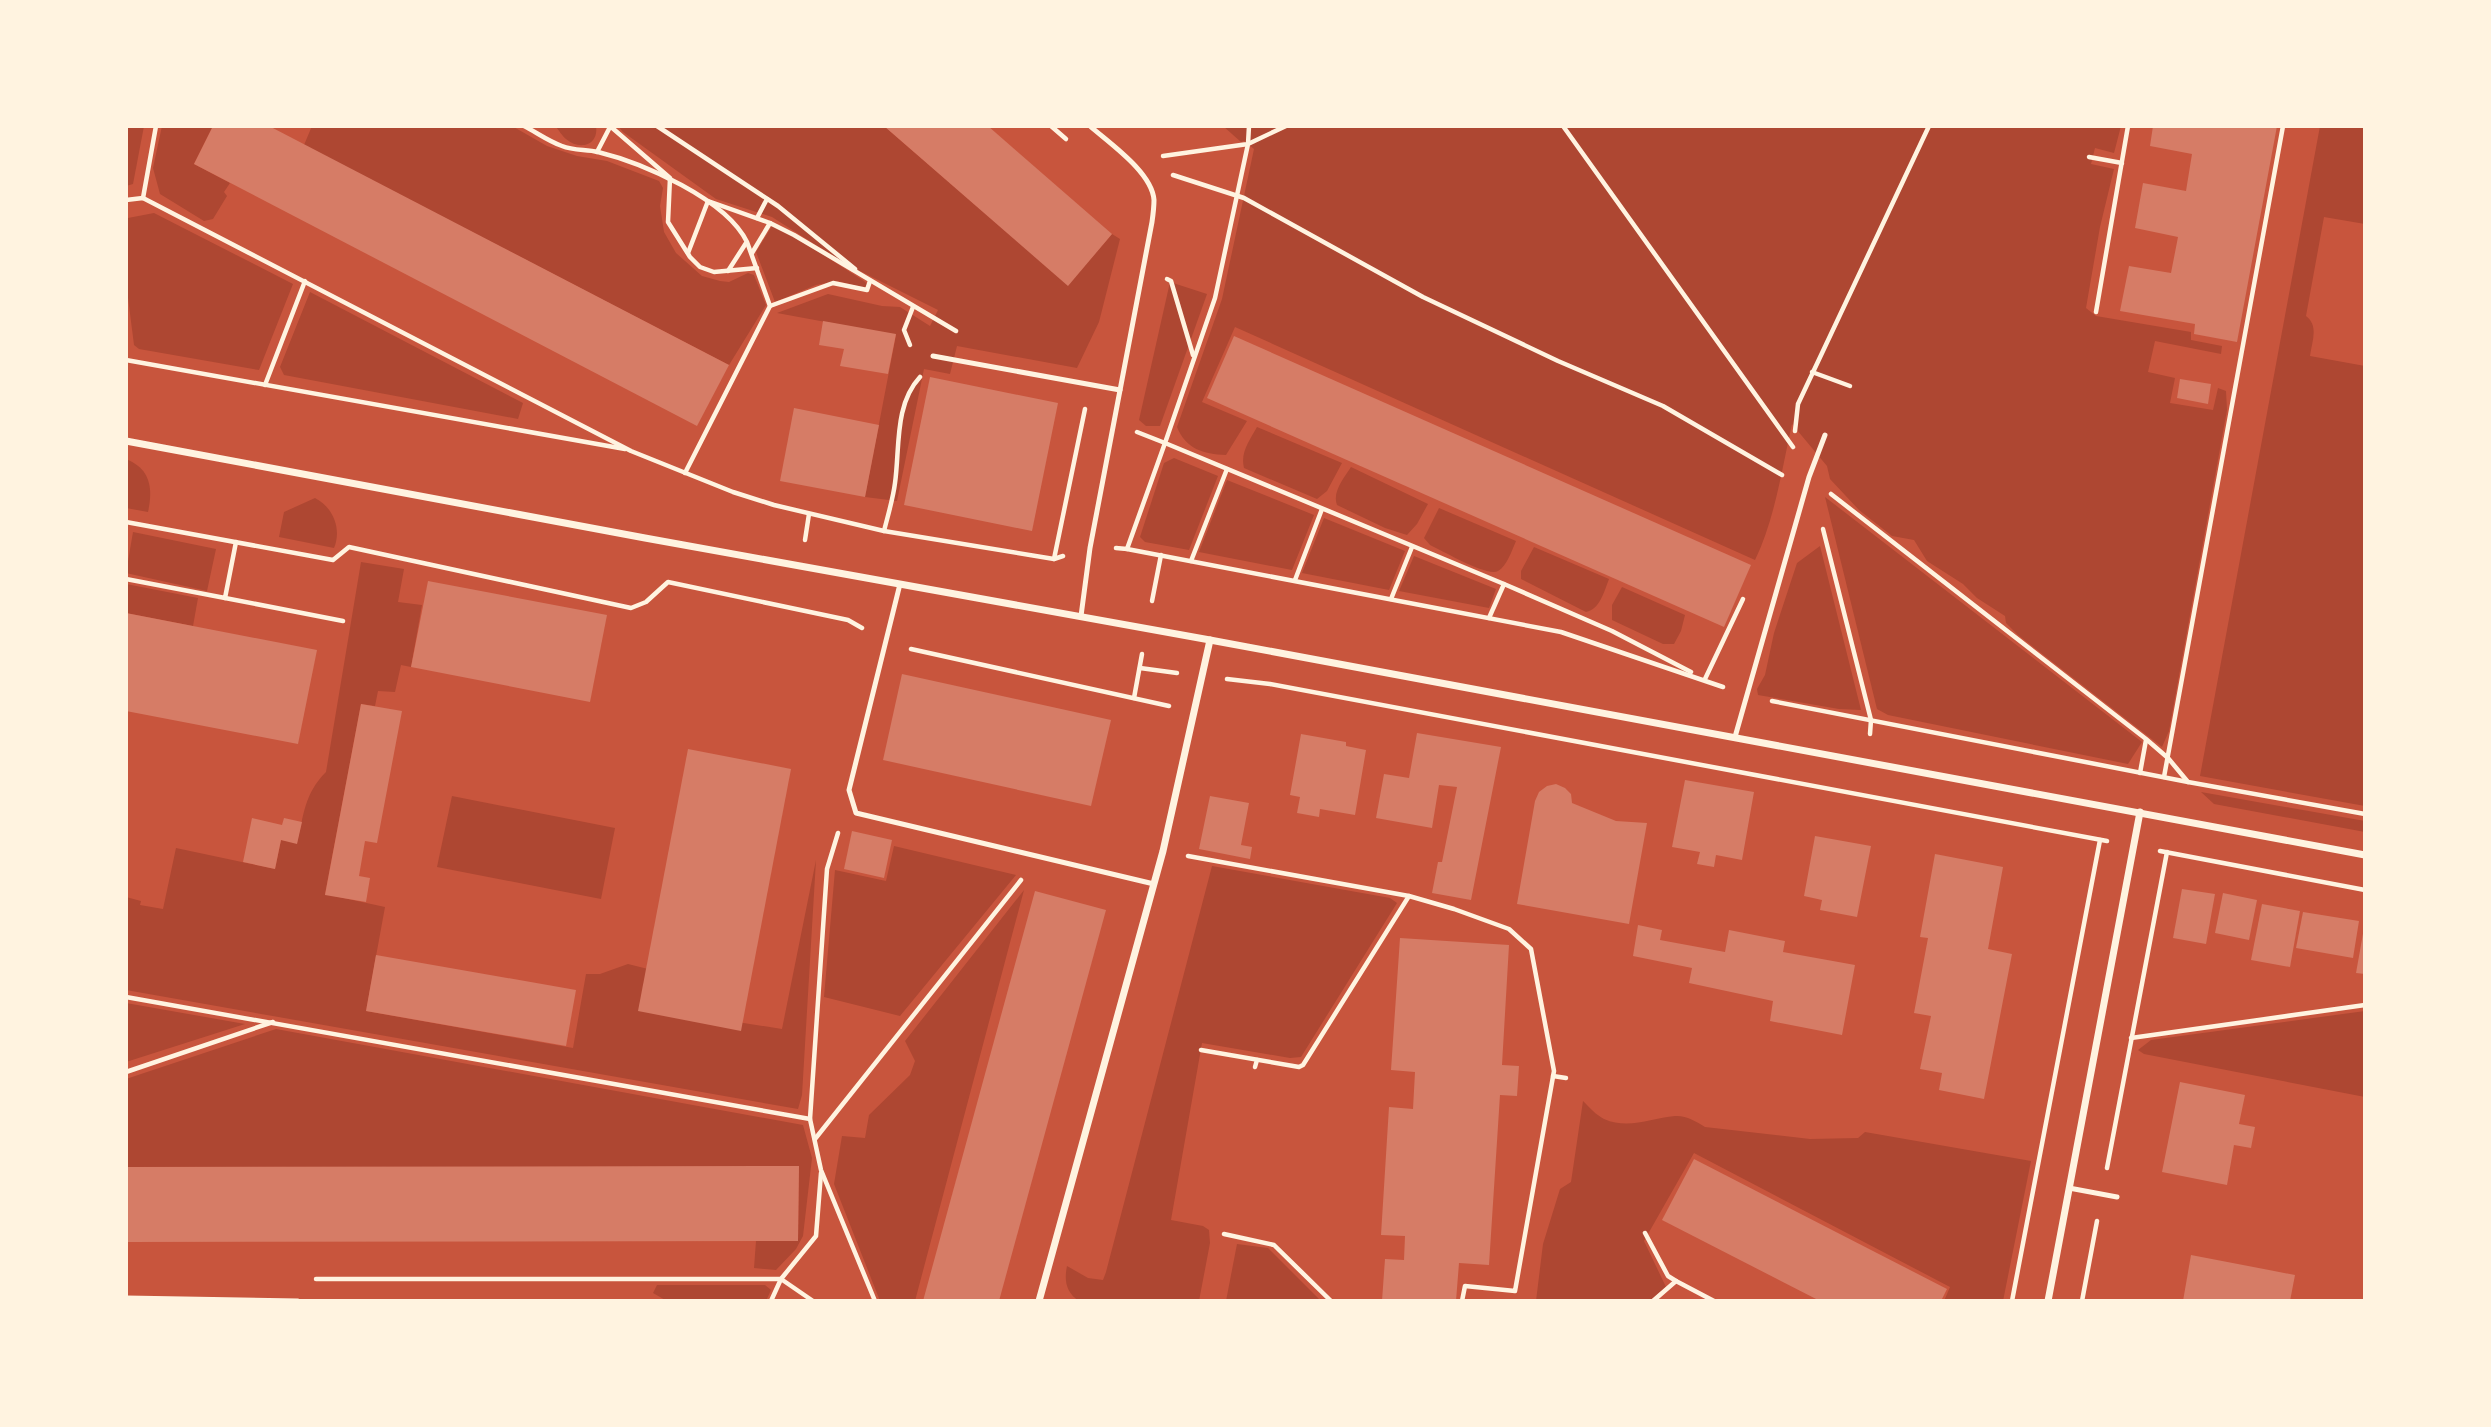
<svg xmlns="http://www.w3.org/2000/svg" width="2491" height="1427" font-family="'DejaVu Sans',sans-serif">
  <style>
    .green { fill: #ae4732 }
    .building { fill: #d67c66 }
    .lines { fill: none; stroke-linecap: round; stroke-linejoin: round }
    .path { stroke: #fff3e0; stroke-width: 4.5 }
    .service { stroke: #fff3e0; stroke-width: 5 }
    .minor { stroke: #fff3e0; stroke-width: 7 }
  </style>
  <rect width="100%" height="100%" fill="#c8553d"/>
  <g class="green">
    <polygon points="126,126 144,126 133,184 126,186"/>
    <polygon points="162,126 213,126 194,164 230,183 224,192 227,196 213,219 204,221 160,194 153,168"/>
    <polygon points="312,126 512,126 547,146 577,156 607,161 659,181 663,188 660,206 664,232 676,253 702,276 720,281 729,282 748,273 754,275 766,305 729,365 304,145"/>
    <path d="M 555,126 L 596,126 C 599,145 580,151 566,139 C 562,136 559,130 555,126 Z"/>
    <polygon points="618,126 884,126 1068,285 1112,234 1120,239 1099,322 1077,368 957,346 950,374 924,369 897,501 865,497 896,335 777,313 828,294 882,306 900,307 930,326 938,310 844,263 772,217 716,199 623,132"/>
    <path d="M 1223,126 L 2121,126 L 2114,153 L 2095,148 L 2091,164 L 2114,169 L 2100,227 L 2086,308 L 2096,316 L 2191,332 L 2191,340 L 2222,346 L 2221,354 L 2155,341 L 2148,372 L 2175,378 L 2170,403 L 2213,410 L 2218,388 L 2226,391 L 2227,410 L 2169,731 L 2162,747 L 2018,635 L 2006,623 L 2005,616 L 1977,598 L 1963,584 L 1927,561 L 1914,540 L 1892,536 L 1859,510 L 1830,479 L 1827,466 L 1792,424 C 1782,468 1775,519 1755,560 L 1235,327 L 1202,402 L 1247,421 L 1226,455 C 1203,454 1186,449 1177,427 L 1222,299 L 1254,149 L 1244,141 L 1241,142 Z"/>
    <path d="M 2320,126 L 2365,126 L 2365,224 L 2324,217 L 2306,316 C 2319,326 2312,341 2310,356 L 2365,366 L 2365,806 L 2200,776 Z"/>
    <polygon points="154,213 293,284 259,370 139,349 134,345 126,282 126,222 128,218"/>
    <polygon points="772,226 797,238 864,281 868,285 866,288 837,281 816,285 775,302 756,252"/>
    <polygon points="1170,282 1207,294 1160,426 1146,426 1139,420"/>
    <polygon points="310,292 523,403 518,419 284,375 280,367"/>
    <path d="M 1257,427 L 1342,463 L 1327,491 L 1317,499 L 1244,468 C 1240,452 1250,440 1257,427 Z"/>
    <polygon points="1174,458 1218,476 1189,550 1145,542 1140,537 1164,463"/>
    <path d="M 126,459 C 151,469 153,489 148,512 L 126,508 Z"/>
    <path d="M 1351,467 L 1428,504 L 1417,524 L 1407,535 L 1385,528 L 1337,505 C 1332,492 1344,478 1351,467 Z"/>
    <polygon points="1227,480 1314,515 1292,570 1199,552"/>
    <polygon points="1825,497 2142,742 2128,764 1888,715 1877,709"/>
    <path d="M 315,498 C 333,507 342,529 334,548 L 279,537 L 284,512 Z"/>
    <path d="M 1439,508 L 1516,541 C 1512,550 1507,566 1498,571 C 1487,577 1443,551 1430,545 L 1424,538 Z"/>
    <polygon points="1324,518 1405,551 1389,590 1302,573"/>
    <polygon points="133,532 216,549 207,591 126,573"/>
    <polygon points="1820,546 1861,710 1839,709 1758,695 1757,689 1765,675 1774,633 1797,563"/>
    <path d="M 1534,547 L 1609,579 C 1604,592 1600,609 1586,612 L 1521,579 L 1521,571 Z"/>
    <polygon points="1414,556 1496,589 1489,608 1399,591"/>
    <path d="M 361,562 L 404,569 L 398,602 L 422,605 L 411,667 L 401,665 L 395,692 L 378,691 L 375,706 L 361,704 L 325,894 L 385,907 L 366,1011 L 573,1048 L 586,974 L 600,974 L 628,964 L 664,973 L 668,1011 L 782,1029 L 816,860 L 802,1095 L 798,1109 L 126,990 L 126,897 L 141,901 L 140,905 L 163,909 L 176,848 L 275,869 L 281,840 L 297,843 C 304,815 304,794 326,772 Z"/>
    <polygon points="126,584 198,598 193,626 126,613"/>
    <polygon points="1622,587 1685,615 1681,631 1674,644 1663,644 1612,620 1612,605"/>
    <polygon points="2201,792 2365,821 2365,832 2214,804"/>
    <polygon points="452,796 615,828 601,899 437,867"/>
    <polygon points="894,846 1016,875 900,1016 824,997 835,870 886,881"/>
    <path d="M 1212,866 L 1390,898 L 1397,903 L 1301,1057 L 1290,1058 L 1202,1043 L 1171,1220 L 1203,1226 L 1209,1230 L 1210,1243 L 1199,1301 L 1079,1301 C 1066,1292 1064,1281 1067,1266 L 1088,1278 L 1103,1280 L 1106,1272 Z"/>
    <polygon points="1024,890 915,1301 880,1301 834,1184 842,1136 865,1138 869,1115 910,1075 915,1061 905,1041"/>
    <polygon points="126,1003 245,1024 126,1062"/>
    <polygon points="2365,1011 2365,1097 2144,1054 2138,1050 2151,1040"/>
    <polygon points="276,1029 803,1125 812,1158 803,1236 796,1249 776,1270 754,1268 756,1241 798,1241 799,1167 126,1167 126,1079"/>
    <path d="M 1583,1101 C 1589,1107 1596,1115 1604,1119 C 1629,1130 1651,1118 1675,1116 C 1685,1115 1696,1121 1705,1127 L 1810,1139 L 1858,1138 L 1865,1132 L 2031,1161 L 2003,1301 L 1944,1301 L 1950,1287 L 1694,1153 L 1644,1241 L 1666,1287 L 1649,1301 L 1536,1301 L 1543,1244 L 1560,1189 L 1571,1182 Z"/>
    <polygon points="1237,1244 1268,1248 1321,1301 1226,1301"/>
    <polygon points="657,1285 765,1285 771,1290 766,1301 667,1301 653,1293"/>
  </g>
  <g class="building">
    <polygon points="213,126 269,126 729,365 697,426 194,164"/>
    <polygon points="884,126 988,126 1112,234 1068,286"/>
    <polygon points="2153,126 2277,126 2237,342 2194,334 2195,324 2120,311 2129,266 2171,273 2178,237 2135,228 2143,183 2186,191 2192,154 2150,146"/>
    <polygon points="823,321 896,334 888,374 840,366 844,349 819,345"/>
    <polygon points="1234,336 1751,565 1724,627 1207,398"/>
    <polygon points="930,377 1058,403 1032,531 904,505"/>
    <polygon points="2180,379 2211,384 2208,404 2177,398"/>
    <polygon points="794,408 879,425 865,497 780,481"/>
    <polygon points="428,581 607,615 590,702 411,667"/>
    <polygon points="126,613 317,650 298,744 126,711"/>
    <polygon points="902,674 1111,720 1091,806 883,760"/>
    <polygon points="361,704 402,711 377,843 365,841 359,876 370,878 366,902 325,895"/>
    <polygon points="1417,733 1501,747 1471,900 1432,893 1438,862 1442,862 1457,787 1439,785 1432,828 1376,818 1384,774 1409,778"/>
    <polygon points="1301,734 1346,742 1346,746 1366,750 1355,815 1320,809 1319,817 1297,813 1300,797 1290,795"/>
    <polygon points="688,749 791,769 741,1031 638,1011"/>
    <polygon points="1685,780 1754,792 1742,860 1716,855 1714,867 1697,864 1700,852 1672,847"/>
    <polygon points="1556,784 1565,788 1571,794 1572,803 1616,821 1647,823 1629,924 1517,904 1535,801 1539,792 1547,786"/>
    <polygon points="1210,796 1249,803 1241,845 1252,847 1250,859 1199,849"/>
    <polygon points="252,818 282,825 284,818 302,822 297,844 281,840 275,869 243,862"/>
    <polygon points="852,831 892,840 884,878 844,869"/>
    <polygon points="1815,836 1871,846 1857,917 1820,910 1822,900 1804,896"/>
    <polygon points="1935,854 2003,867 1988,949 2012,954 1984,1099 1939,1090 1942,1073 1920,1069 1931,1016 1914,1013 1928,938 1920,937"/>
    <polygon points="2182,889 2215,894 2206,944 2173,938"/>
    <polygon points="1035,891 1106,910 999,1301 923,1301"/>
    <polygon points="2223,893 2257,900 2249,940 2215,933"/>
    <polygon points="2262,904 2300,911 2290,967 2251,960"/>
    <polygon points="2303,912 2359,921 2353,958 2296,948"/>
    <polygon points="1638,925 1662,930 1660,940 1725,952 1729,930 1785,941 1783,952 1855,965 1842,1035 1770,1021 1773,1001 1689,983 1692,968 1633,956"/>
    <polygon points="2364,928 2365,928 2365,974 2356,973"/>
    <polygon points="1400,938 1509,945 1502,1065 1519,1066 1517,1096 1500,1095 1489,1265 1459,1263 1456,1301 1382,1301 1385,1259 1404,1260 1405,1236 1381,1235 1389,1107 1413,1109 1415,1072 1391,1070"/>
    <polygon points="376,955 576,990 566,1046 366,1011"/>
    <polygon points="2180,1082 2245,1095 2239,1124 2255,1127 2251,1148 2234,1145 2227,1185 2162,1172"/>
    <polygon points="1694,1159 1947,1289 1941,1301 1820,1301 1662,1220"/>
    <polygon points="799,1166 798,1241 126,1242 126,1167"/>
    <polygon points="2191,1255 2295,1275 2290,1301 2183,1301"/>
  </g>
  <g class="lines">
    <g class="path">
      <path d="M 524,126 C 536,132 548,141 562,146 C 574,151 586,149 598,152 C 643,163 726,199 747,242 L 770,306 L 685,473"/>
      <polyline points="610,126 670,178 668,222 690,257 700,267 714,272 757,268"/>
      <polyline points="657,126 778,206 855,269"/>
      <polyline points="1051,126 1066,139"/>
      <polyline points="1286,126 1248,144 1215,298 1165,443 1504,584 1612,631 1691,672"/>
      <polyline points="1563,126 1793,447"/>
      <polyline points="597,152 610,127"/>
      <polyline points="1163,156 1248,144 1249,126"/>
      <polyline points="2089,157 2122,163"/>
      <polyline points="1173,175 1244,198 1423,297 1558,361 1663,406 1782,475"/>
      <polyline points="143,198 156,126"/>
      <polyline points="126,200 143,198 631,451 733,492 774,505 884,531 1054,559 1063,556"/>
      <polyline points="757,218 767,199"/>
      <polyline points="688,253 708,201 770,223 794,235 956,331"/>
      <polyline points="752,253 770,223"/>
      <polyline points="728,271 746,243"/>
      <polyline points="1167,279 1171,281 1193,355"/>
      <polyline points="770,306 833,283 867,290 870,281"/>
      <polyline points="2096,312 2128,126"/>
      <polyline points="910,345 904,330 913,307"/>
      <polyline points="126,360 625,449"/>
      <polyline points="1812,372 1850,386"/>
      <polyline points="265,385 305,281"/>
      <polyline points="1795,431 1798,404 1929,126"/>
      <polyline points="1831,494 2146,739 2168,758 2188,782 2365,814"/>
      <polyline points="126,522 333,560 349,547 631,608 646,602 668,582 848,620 862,628"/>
      <polyline points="1823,529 1871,720 1870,734"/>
      <path d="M 884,531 C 888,515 893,499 895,483 C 900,448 894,405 920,377"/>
      <polyline points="805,540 809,514"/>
      <polyline points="1116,548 1127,549 1561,632 1723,687"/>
      <polyline points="1127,549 1165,443 1137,432"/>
      <polyline points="1054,559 1085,409"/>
      <polyline points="1191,561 1227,469"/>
      <polyline points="126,579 225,598 236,542"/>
      <polyline points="1295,580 1322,509"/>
      <polyline points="225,598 343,621"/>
      <polyline points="1391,599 1412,547"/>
      <polyline points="1152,601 1161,555"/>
      <polyline points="1489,618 1504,584"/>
      <polyline points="911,649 1169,706"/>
      <polyline points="1140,668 1177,673"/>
      <polyline points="1227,679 1270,684 2107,841"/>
      <polyline points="1705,679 1743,599"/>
      <polyline points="1134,698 1142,654"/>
      <polyline points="1772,701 2188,782"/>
      <polyline points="2140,773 2146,740"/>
      <polyline points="2164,777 2283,126"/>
      <polyline points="838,833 827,869 810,1119 821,1170 875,1301"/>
      <polyline points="2160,851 2365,890"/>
      <polyline points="1188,856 1409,896 1454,909 1509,929 1531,949 1554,1071 1515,1291 1465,1286 1462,1301"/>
      <polyline points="126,997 810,1119"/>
      <polyline points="2131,1038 2365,1005"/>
      <polyline points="1201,1050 1299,1067 1303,1065 1409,896"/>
      <polyline points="1255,1067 1257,1060"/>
      <polyline points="126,1072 273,1022"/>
      <polyline points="1553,1076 1566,1078"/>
      <polyline points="815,1139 1021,880"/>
      <polyline points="2107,1168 2167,852"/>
      <polyline points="1645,1233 1668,1276 1676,1281"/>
      <polyline points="1224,1234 1274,1245 1331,1301"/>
      <polyline points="316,1279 781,1279 813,1301"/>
      <polyline points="771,1301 781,1279 816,1236 821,1173"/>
      <polyline points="1653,1301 1676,1281 1714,1301"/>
      <polyline points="2012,1301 2100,840"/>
      <polyline points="2082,1301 2097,1221"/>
    </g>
    <g class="service">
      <polyline points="933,356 1120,390"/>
      <polyline points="900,584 849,790 856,813 1154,884"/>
      <path d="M 1081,616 L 1090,548 L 1152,222 C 1153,215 1154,207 1154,200 C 1152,172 1109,143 1090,126"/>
      <polyline points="1735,737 1809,477 1825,435"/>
      <polyline points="2069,1188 2117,1197"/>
      <polyline points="126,1298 298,1301"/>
    </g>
    <g class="minor">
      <polyline points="126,441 645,538 1210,640 2365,855"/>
      <polyline points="1039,1301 1163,851 1210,640"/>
      <polyline points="2048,1301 2140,812"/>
    </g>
  </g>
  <rect width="2491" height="1427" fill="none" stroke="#fff3e0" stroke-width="256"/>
</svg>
